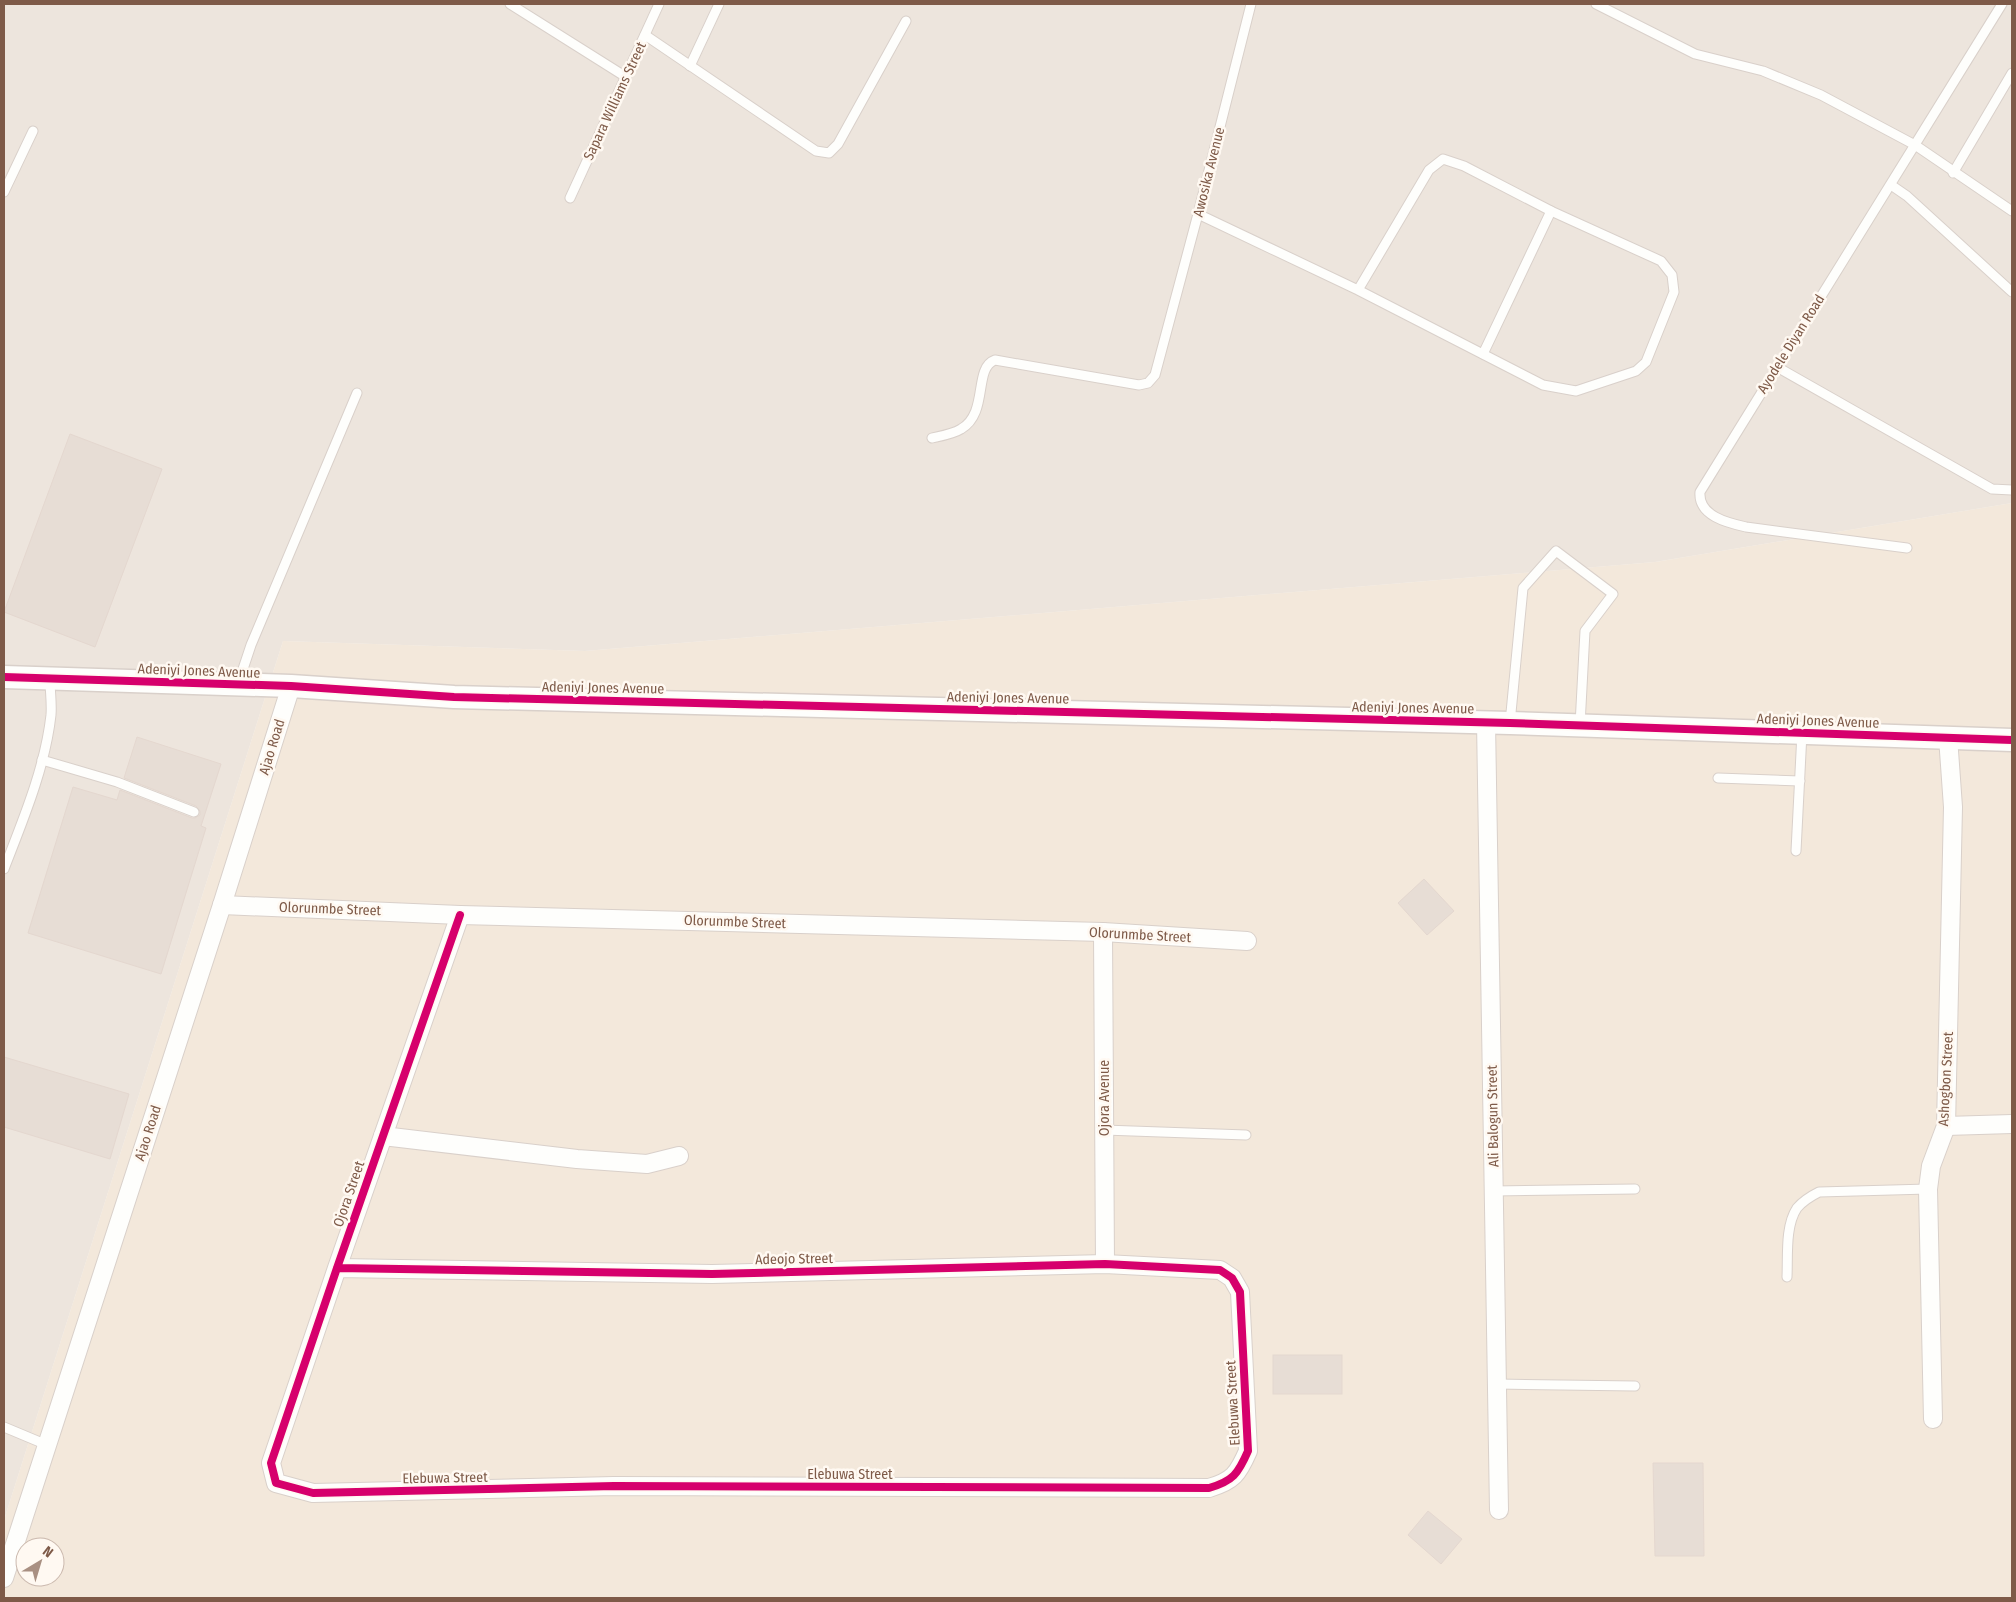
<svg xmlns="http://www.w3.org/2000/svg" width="2016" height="1602" font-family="'Fira Sans Condensed',sans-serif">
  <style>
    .residential { fill: #f3e8db; fill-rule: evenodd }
    .industrial { fill: #ede5dd }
    .building { fill: #e7ddd5; stroke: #e4d7cf }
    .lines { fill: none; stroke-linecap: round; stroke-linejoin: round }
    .service-casing { stroke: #d9d0ca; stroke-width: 11 }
    .minor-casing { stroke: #d9d0ca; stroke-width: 20 }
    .tertiary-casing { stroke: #d9d0ca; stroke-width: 25 }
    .service { stroke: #fefefc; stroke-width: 9 }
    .minor { stroke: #fefefc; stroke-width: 18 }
    .tertiary { stroke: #fefefc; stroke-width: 22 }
    .cycleway-casing { stroke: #fff9f2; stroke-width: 11 }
    .cycleway { stroke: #d6006c; stroke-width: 8 }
    .labels { text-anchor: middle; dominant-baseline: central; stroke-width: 5; stroke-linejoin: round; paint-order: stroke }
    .street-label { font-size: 14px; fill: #7e5a48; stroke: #fff9f2 }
  </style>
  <rect width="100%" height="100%" fill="#faf5ee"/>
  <path class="residential" d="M 2012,503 L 2012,1598 L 4,1598 L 4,1520 L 283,641 L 585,651 L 1655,562 ZM 25,1547 L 55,1547 L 55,1577 L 25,1577 Z"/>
  <polygon class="industrial" points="4,4 2012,4 2012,503 1655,562 585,651 283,641 4,1520"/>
  <g class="building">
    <polygon points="70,434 162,469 95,647 4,612"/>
    <polygon points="137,737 221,764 201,826 206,828 161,974 28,933 73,787 117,800 120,790 192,818 195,818 200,815 200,811 196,806 124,778"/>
    <polygon points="1424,879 1454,911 1427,935 1398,903"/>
    <polygon points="4,1057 129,1094 110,1159 4,1127"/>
    <rect x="1273" y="1355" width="69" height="39"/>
    <polygon points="1653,1463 1703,1463 1704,1556 1655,1556"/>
    <polygon points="1428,1511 1462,1539 1441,1564 1408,1535"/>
  </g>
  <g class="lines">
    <defs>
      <g id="service">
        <polyline points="510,4 626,77"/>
        <polyline points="1596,4 1695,54 1763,71 1821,95 1915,145 2012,211"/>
        <polyline points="645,35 816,151 829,153 838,144 906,21"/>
        <polyline points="690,66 719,4"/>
        <polyline points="1953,173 2012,73"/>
        <polyline points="1891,185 1907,196 2012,292"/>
        <polyline points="4,192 33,131"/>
        <polyline points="570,198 659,4"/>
        <polyline points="1198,214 1358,290 1543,385 1576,391 1636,371 1646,362 1674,292 1672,275 1661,261 1551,211 1464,166 1443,159 1429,170 1358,290"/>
        <polyline points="1483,354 1551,211"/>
        <polyline points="1777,367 1992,489 2012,490"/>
        <path d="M 932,438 C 941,436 953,434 961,429 C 989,413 973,368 995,360 L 1139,385 L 1148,383 L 1155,375 L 1198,214 L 1251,4"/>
        <path d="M 1907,548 L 1746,527 C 1728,523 1698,516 1700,492 L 2002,4"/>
        <polyline points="238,684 251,645 357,393"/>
        <polyline points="1510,723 1523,588 1556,551 1613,594 1585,631 1580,725"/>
        <polyline points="42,760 117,782 194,812"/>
        <polyline points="1718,778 1800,781"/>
        <polyline points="1796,851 1802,733"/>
        <path d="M 4,869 C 23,820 45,768 51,715 C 52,703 50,691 50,680"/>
        <polyline points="1104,1130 1246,1135"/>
        <polyline points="1494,1191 1635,1189"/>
        <path d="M 1787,1277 C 1788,1256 1785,1226 1797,1208 C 1803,1201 1811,1196 1819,1192 L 1928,1189"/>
        <polyline points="1497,1384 1635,1386"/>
        <polyline points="4,1427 47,1445"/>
      </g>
      <g id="minor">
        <polyline points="1486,722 1499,1510"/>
        <polyline points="222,905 460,915 1103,932 1247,941"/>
        <polyline points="1103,932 1105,1264"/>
        <polyline points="1946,1126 2012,1124"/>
        <polyline points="383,1136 577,1159 647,1164 679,1156"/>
        <path d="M 337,1268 L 712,1274 L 1105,1264 L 1220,1270 L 1232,1278 L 1240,1292 L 1248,1451 C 1238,1474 1233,1481 1209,1488 L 614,1486 L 313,1493 L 276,1483 L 271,1463 L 337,1268 L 460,915"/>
        <polyline points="1933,1419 1928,1189 1931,1166 1946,1126 1953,807 1948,737"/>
        <polyline points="4,1578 222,905 291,686"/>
      </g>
      <polyline id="tertiary" points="4,677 291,686 454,697 1510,723 2012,740"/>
    </defs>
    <use href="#service" class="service-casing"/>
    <use href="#minor" class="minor-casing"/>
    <use href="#tertiary" class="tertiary-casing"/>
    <use href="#service" class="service"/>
    <use href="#minor" class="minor"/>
    <use href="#tertiary" class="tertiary"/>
    <defs>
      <g id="cycleway">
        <polyline points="4,677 291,686 454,697 1510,723 2012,740"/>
        <path d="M 337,1268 L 712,1274 L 1105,1264 L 1220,1270 L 1232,1278 L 1240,1292 L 1248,1451 C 1238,1474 1233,1481 1209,1488 L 614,1486 L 313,1493 L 276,1483 L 271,1463 L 337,1268 L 460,915"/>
      </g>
    </defs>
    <use href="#cycleway" class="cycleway-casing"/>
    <use href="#cycleway" class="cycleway"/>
  </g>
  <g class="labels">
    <g class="street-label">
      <text transform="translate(615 101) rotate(-65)">Sapara Williams Street</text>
      <text transform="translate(1209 172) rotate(-76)">Awosika Avenue</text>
      <text transform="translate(1791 344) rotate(-58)">Ayodele Diyan Road</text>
      <text transform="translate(199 671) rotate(2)">Adeniyi Jones Avenue</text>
      <text transform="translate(603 688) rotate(1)">Adeniyi Jones Avenue</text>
      <text transform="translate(1008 698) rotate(1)">Adeniyi Jones Avenue</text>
      <text transform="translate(1413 708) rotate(1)">Adeniyi Jones Avenue</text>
      <text transform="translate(1818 721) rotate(2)">Adeniyi Jones Avenue</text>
      <text transform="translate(272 747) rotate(-73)">Ajao Road</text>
      <text transform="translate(330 909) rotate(2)">Olorunmbe Street</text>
      <text transform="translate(735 922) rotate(2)">Olorunmbe Street</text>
      <text transform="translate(1140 935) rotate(3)">Olorunmbe Street</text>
      <text transform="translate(1946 1079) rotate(-87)">Ashogbon Street</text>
      <text transform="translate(1104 1098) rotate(-90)">Ojora Avenue</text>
      <text transform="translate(1493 1116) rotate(-91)">Ali Balogun Street</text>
      <text transform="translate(148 1133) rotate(-72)">Ajao Road</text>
      <text transform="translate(349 1194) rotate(-71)">Ojora Street</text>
      <text transform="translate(794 1259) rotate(-1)">Adeojo Street</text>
      <text transform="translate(1233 1403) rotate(-93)">Elebuwa Street</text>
      <text x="850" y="1474">Elebuwa Street</text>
      <text transform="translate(445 1478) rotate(-1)">Elebuwa Street</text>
    </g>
  </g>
  <rect width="2016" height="1602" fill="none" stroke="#7e5a48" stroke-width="10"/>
  <g transform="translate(40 1562) rotate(38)"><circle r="24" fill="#fff9f2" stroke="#cbb9ae"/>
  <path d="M0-4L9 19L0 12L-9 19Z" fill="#a99082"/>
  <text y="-8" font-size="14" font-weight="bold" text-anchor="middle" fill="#7e5a48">N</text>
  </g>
</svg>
